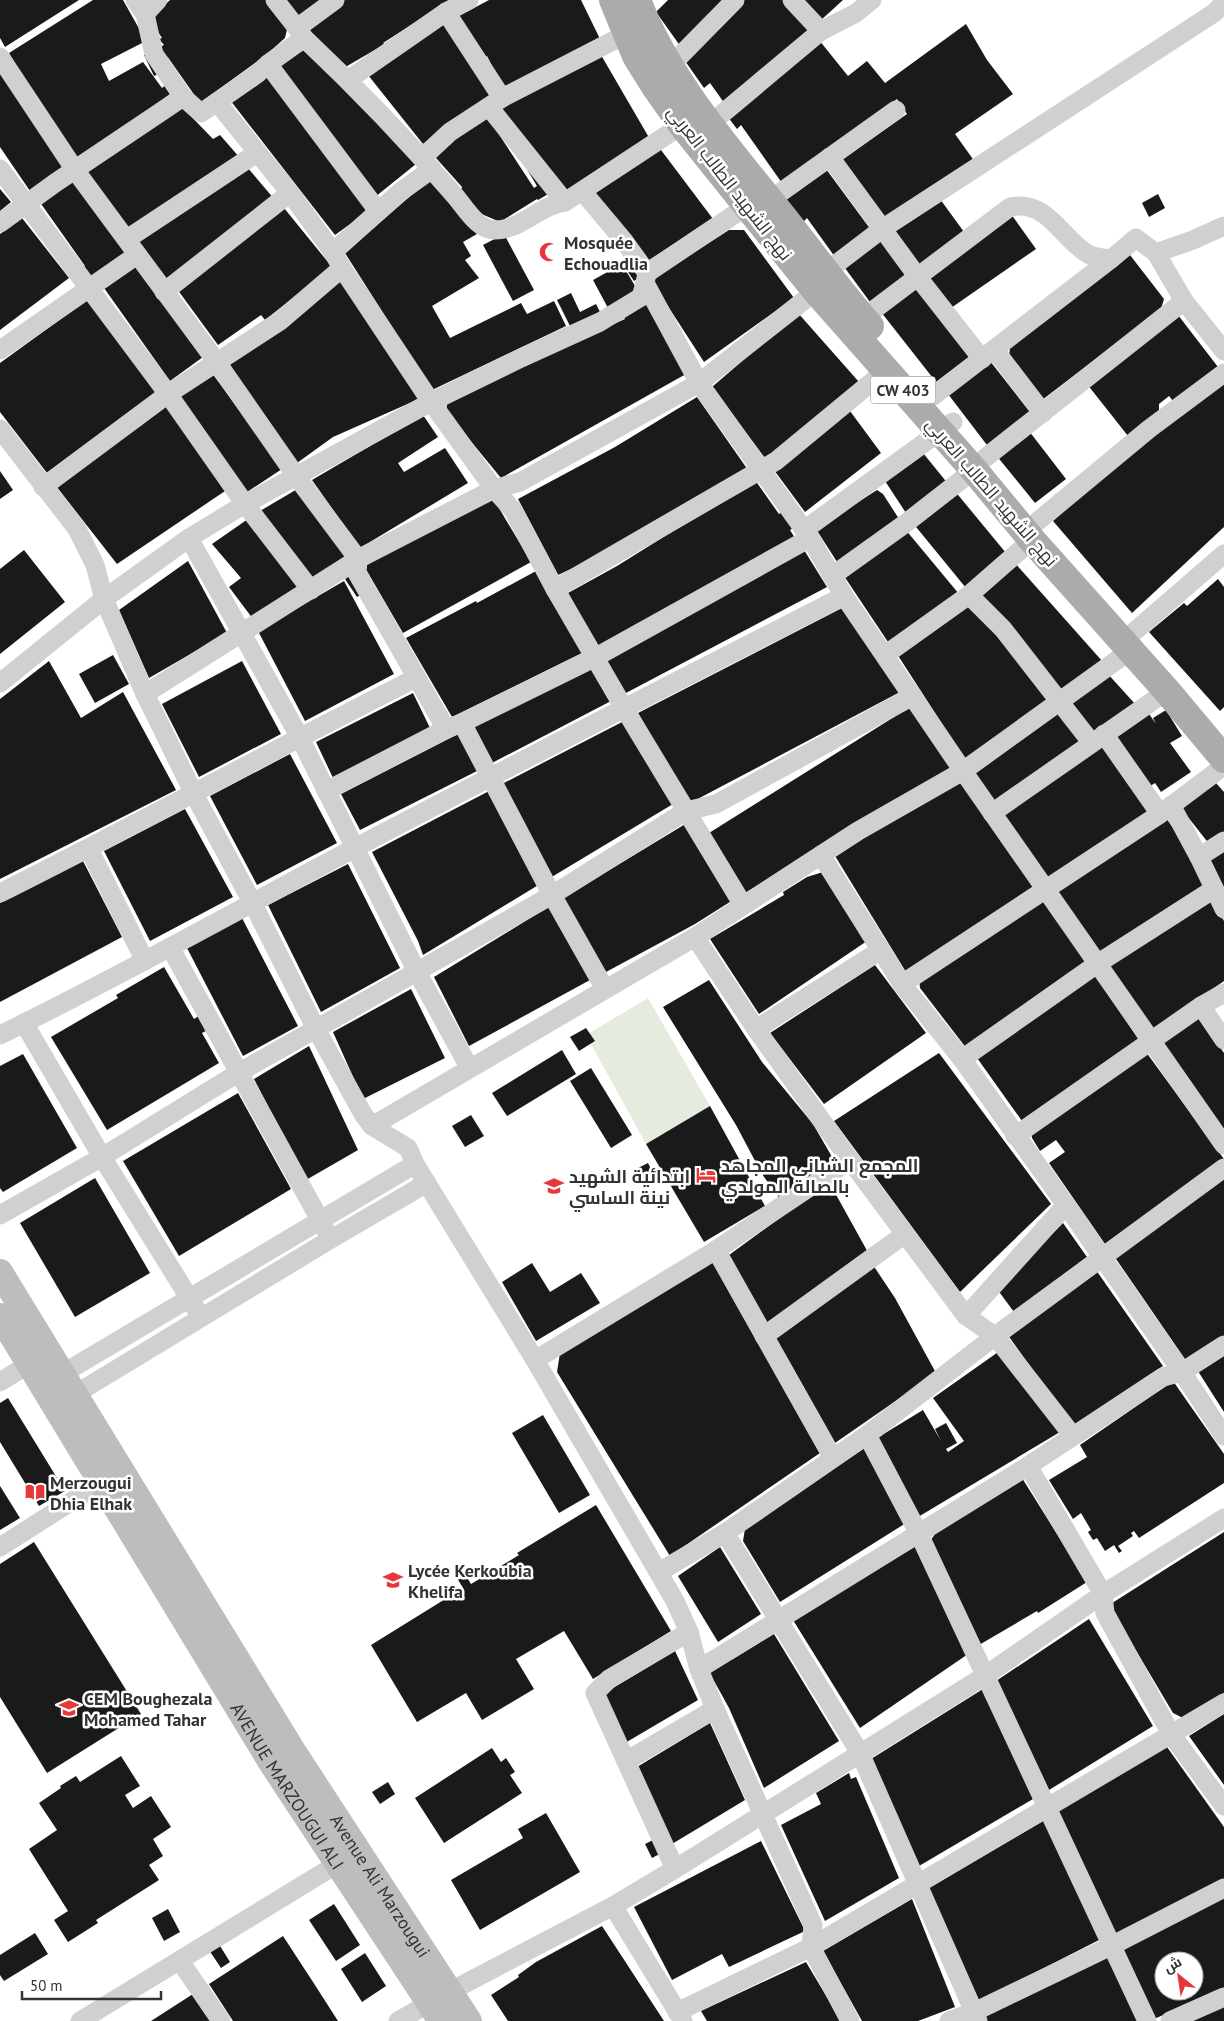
<svg xmlns="http://www.w3.org/2000/svg" width="1224" height="2021" font-family="'PT Sans',Cairo,sans-serif">
  <style>
    .green { fill: #e5ecdf }
    .building { fill: #1a1a1a; fill-rule: evenodd }
    .lines { fill: none; stroke-linecap: round; stroke-linejoin: round }
    .street { stroke: #d0d0d0; stroke-width: 19 }
    .secondary { stroke: #bdbdbd; stroke-width: 26 }
    .primary { stroke: #ababab; stroke-width: 28 }
    .labels { text-anchor: middle; dominant-baseline: central; stroke-width: 5; stroke-linejoin: round; paint-order: stroke }
    .shield { fill: #fff; stroke: #707070; stroke-width: 1 }
    .shield-label { font-size: 16px; font-weight: bold; fill: #333 }
    .street-label { font-size: 18px; fill: #333; stroke: #fff }
    .poi-label { font-size: 18px; font-weight: bold; fill: #333; stroke: #fff; text-anchor: start }
  </style>
  <rect width="100%" height="100%" fill="#fff"/>
  <polygon class="green" points="648,998 710,1106 646,1144 586,1035"/>
  <g class="building">
    <polygon points="0,0 79,0 5,47 0,38"/>
    <polygon points="93,0 123,0 146,41 101,64 109,81 143,62 162,88 167,84 173,92 77,161 23,78 9,53"/>
    <polygon points="170,0 269,0 288,25 285,38 266,55 200,103 167,56 172,67 154,76 144,55 164,45 159,39 162,38 154,26 153,16"/>
    <polygon points="285,0 326,0 300,20"/>
    <polygon points="342,0 450,0 383,43 385,44 342,69 305,27"/>
    <polygon points="489,0 581,0 601,41 504,90 487,56 484,58 457,17"/>
    <polygon points="668,0 727,0 681,47 656,12"/>
    <polygon points="743,0 784,0 811,30 725,104 710,83 704,88 683,58"/>
    <polygon points="801,0 843,0 820,21"/>
    <polygon points="445,23 493,95 423,144 368,75"/>
    <polygon points="966,24 987,60 1013,94 955,134 975,162 885,223 840,161 907,114 897,99 782,183 741,125 737,129 728,117 819,40 848,76 867,61 885,83"/>
    <polygon points="308,47 416,164 375,197 277,68"/>
    <polygon points="601,55 651,141 568,194 500,108"/>
    <polygon points="0,73 67,167 30,191 0,147"/>
    <polygon points="269,73 371,209 335,235 230,100"/>
    <polygon points="182,107 213,139 220,135 240,158 127,233 84,170"/>
    <polygon points="487,116 534,188 537,186 519,156 550,193 538,200 537,199 500,222 477,212 461,190 462,187 436,158 446,143"/>
    <polygon points="658,146 713,219 646,262 591,190"/>
    <polygon points="247,167 275,200 168,281 135,238"/>
    <polygon points="826,169 871,230 835,257 807,218 802,223 785,200"/>
    <polygon points="74,178 128,254 94,277 88,274 83,267 85,266 39,201"/>
    <polygon points="431,178 477,234 463,242 471,256 465,260 479,278 432,306 450,338 521,303 527,314 554,301 566,326 432,390 345,253"/>
    <polygon points="0,189 11,202 0,211"/>
    <polygon points="1158,194 1165,208 1149,217 1142,203"/>
    <polygon points="940,199 964,232 916,268 890,233"/>
    <polygon points="284,208 332,267 265,320 261,315 218,345 177,289"/>
    <polygon points="1011,214 1036,249 948,310 923,277"/>
    <polygon points="22,218 69,278 0,330 0,234"/>
    <polygon points="729,230 744,230 794,298 704,362 651,280"/>
    <polygon points="504,234 534,290 513,301 483,245"/>
    <polygon points="881,235 909,273 870,302 842,264"/>
    <polygon points="1130,255 1164,299 1161,309 1042,400 1009,357 1010,347"/>
    <polygon points="637,257 647,273 634,281 624,266"/>
    <polygon points="622,264 638,291 608,308 593,280"/>
    <polygon points="136,265 203,357 170,381 104,288"/>
    <polygon points="339,280 371,324 421,398 333,437 297,463 226,362"/>
    <polygon points="917,283 972,355 936,382 881,312"/>
    <polygon points="571,293 580,312 596,304 600,312 570,326 557,300"/>
    <polygon points="87,300 156,392 47,473 0,412 0,363"/>
    <polygon points="650,303 686,374 501,478 446,411 448,398 625,319 623,316"/>
    <polygon points="798,313 859,382 768,462 712,387"/>
    <polygon points="1178,315 1218,367 1173,401 1169,396 1159,404 1159,412 1128,436 1087,384"/>
    <polygon points="990,361 1033,416 990,449 948,394"/>
    <polygon points="212,373 282,469 247,492 178,397"/>
    <polygon points="1224,382 1224,527 1132,613 1053,521 1131,450"/>
    <polygon points="697,397 748,470 599,556 558,575 518,499 615,447"/>
    <polygon points="166,406 228,489 117,564 56,486"/>
    <polygon points="850,411 881,453 805,512 774,470"/>
    <polygon points="423,415 438,437 398,463 404,472 445,448 468,483 360,548 312,480"/>
    <polygon points="1029,431 1066,479 1035,503 996,455"/>
    <polygon points="923,453 949,485 908,516 885,481"/>
    <polygon points="0,471 13,490 0,499"/>
    <polygon points="755,480 779,514 792,505 803,522 790,530 795,538 598,647 568,593 617,566"/>
    <polygon points="299,488 347,556 311,581 260,511"/>
    <polygon points="877,490 883,494 901,522 839,565 816,529"/>
    <polygon points="954,490 1006,553 966,588 912,522"/>
    <polygon points="493,498 531,562 403,633 364,566"/>
    <polygon points="248,519 300,589 253,619 229,587 241,578 212,544"/>
    <polygon points="905,529 959,594 890,645 844,576"/>
    <polygon points="24,550 65,602 0,654 0,569"/>
    <polygon points="804,550 827,587 624,694 605,659"/>
    <polygon points="188,561 227,633 149,678 119,610"/>
    <polygon points="1015,563 1103,662 1061,694 980,593"/>
    <polygon points="358,571 370,589 357,597 345,579"/>
    <polygon points="536,571 584,652 452,717 406,638 476,601 477,603"/>
    <polygon points="1218,579 1224,587 1224,707 1220,711 1149,632 1184,603 1187,606"/>
    <polygon points="344,581 394,674 305,721 258,631"/>
    <polygon points="970,602 1049,701 966,761 897,654"/>
    <polygon points="842,608 900,692 690,803 638,713"/>
    <polygon points="113,655 129,684 95,703 79,674"/>
    <polygon points="49,661 81,718 123,692 176,790 0,879 0,699"/>
    <polygon points="242,661 281,734 199,777 162,704"/>
    <polygon points="591,666 611,701 492,763 473,726"/>
    <polygon points="1107,673 1136,705 1093,734 1069,705"/>
    <polygon points="413,693 431,730 334,780 316,742"/>
    <polygon points="910,707 952,768 745,893 709,833"/>
    <polygon points="1057,708 1082,742 995,802 972,769"/>
    <polygon points="1166,710 1182,736 1170,743 1191,772 1161,792 1155,783 1147,788 1110,736 1147,711 1156,724 1153,718"/>
    <polygon points="624,721 673,804 550,878 502,784"/>
    <polygon points="462,732 481,769 360,830 341,794"/>
    <polygon points="1104,741 1152,811 1050,882 1002,812"/>
    <polygon points="290,754 337,843 257,885 210,796"/>
    <polygon points="961,781 1037,891 906,972 832,851"/>
    <polygon points="1216,783 1224,792 1224,836 1210,845 1180,807"/>
    <polygon points="491,790 540,884 423,955 418,941 372,852"/>
    <polygon points="185,809 233,897 150,941 104,851"/>
    <polygon points="1166,818 1191,853 1207,885 1100,955 1055,890"/>
    <polygon points="687,823 733,900 695,924 606,972 560,900"/>
    <polygon points="1224,847 1224,897 1205,859"/>
    <polygon points="83,861 122,937 0,1002 0,903"/>
    <polygon points="348,864 400,968 321,1012 268,905"/>
    <polygon points="823,872 867,941 759,1014 710,939 784,895 783,892 807,877"/>
    <polygon points="1211,897 1224,921 1224,981 1152,1031 1108,966"/>
    <polygon points="1042,898 1087,963 967,1049 920,988 919,979"/>
    <polygon points="550,906 590,980 469,1046 434,977"/>
    <polygon points="242,918 298,1026 243,1056 187,948"/>
    <polygon points="875,965 926,1033 824,1104 770,1033"/>
    <polygon points="164,967 194,1019 208,1010 217,1025 202,1033 219,1063 107,1130 51,1037 118,998 116,995"/>
    <polygon points="1093,972 1139,1040 1022,1121 975,1055"/>
    <polygon points="709,980 762,1062 813,1124 835,1162 779,1198 762,1174 736,1125 663,1007"/>
    <polygon points="411,989 445,1058 363,1099 333,1032"/>
    <polygon points="1198,1016 1224,1053 1224,1131 1163,1045 1167,1036"/>
    <polygon points="586,1028 595,1041 579,1051 570,1037"/>
    <polygon points="309,1046 358,1150 306,1180 254,1079"/>
    <polygon points="562,1050 576,1074 507,1116 492,1093"/>
    <polygon points="1146,1052 1224,1159 1105,1244 1049,1163 1065,1152 1056,1140 1040,1151 1032,1138 1031,1132"/>
    <polygon points="939,1053 1051,1204 960,1292 834,1121"/>
    <polygon points="23,1054 77,1148 3,1192 0,1188 0,1066"/>
    <polygon points="591,1068 632,1135 611,1148 570,1081"/>
    <polygon points="238,1093 291,1189 179,1256 123,1161"/>
    <polygon points="710,1106 765,1206 704,1242 646,1144"/>
    <polygon points="471,1115 484,1136 465,1147 452,1126"/>
    <polygon points="648,1163 654,1175 638,1183 632,1171"/>
    <polygon points="95,1178 150,1273 75,1317 20,1223"/>
    <polygon points="1224,1178 1224,1339 1187,1362 1114,1256"/>
    <polygon points="829,1182 870,1256 770,1329 729,1255"/>
    <polygon points="1063,1223 1087,1257 1014,1312 997,1289"/>
    <polygon points="713,1262 820,1453 670,1556 557,1372 560,1353"/>
    <polygon points="871,1262 895,1298 936,1373 835,1443 773,1333"/>
    <polygon points="532,1263 550,1292 581,1273 600,1303 536,1341 502,1282"/>
    <polygon points="1096,1270 1163,1366 1073,1426 1007,1334"/>
    <polygon points="1001,1350 1060,1432 918,1517 877,1438 923,1410 941,1441 935,1429 946,1423 957,1443 946,1449 948,1452 964,1441 933,1398"/>
    <polygon points="1224,1351 1224,1412 1196,1368"/>
    <polygon points="1173,1381 1224,1454 1224,1483 1139,1538 1134,1531 1131,1533 1133,1536 1118,1546 1122,1551 1119,1553 1114,1545 1105,1551 1097,1538 1093,1540 1088,1532 1091,1530 1081,1513 1073,1519 1049,1480 1087,1457 1080,1445"/>
    <polygon points="8,1398 65,1491 39,1506 0,1442 0,1403"/>
    <polygon points="543,1415 590,1495 559,1513 512,1433"/>
    <polygon points="866,1447 906,1523 780,1602 743,1541 745,1529"/>
    <polygon points="1022,1478 1087,1582 1038,1613 1037,1611 979,1645 930,1541 938,1530"/>
    <polygon points="0,1486 20,1518 0,1530"/>
    <polygon points="596,1505 671,1631 593,1679 564,1631 516,1659 534,1689 482,1720 466,1693 417,1722 371,1645 463,1588 457,1578 465,1574 471,1584 519,1555 517,1553"/>
    <polygon points="1224,1532 1224,1693 1183,1718 1173,1713 1109,1605"/>
    <polygon points="34,1542 141,1714 47,1773 0,1697 0,1564"/>
    <polygon points="917,1545 971,1652 860,1728 793,1620"/>
    <polygon points="720,1547 761,1614 718,1642 678,1576"/>
    <polygon points="1089,1619 1153,1726 1049,1790 996,1681"/>
    <polygon points="774,1634 839,1741 764,1788 729,1708 708,1670 733,1659"/>
    <polygon points="675,1651 698,1700 625,1743 603,1694"/>
    <polygon points="983,1689 1031,1786 1033,1799 919,1866 871,1759"/>
    <polygon points="1224,1714 1224,1785 1189,1736"/>
    <polygon points="710,1723 745,1800 672,1844 637,1767"/>
    <polygon points="1167,1747 1224,1827 1224,1879 1116,1935 1056,1811"/>
    <polygon points="492,1748 501,1762 506,1758 515,1772 510,1775 522,1793 444,1843 415,1798"/>
    <polygon points="121,1756 140,1786 125,1795 133,1808 151,1796 171,1827 153,1839 163,1856 149,1865 159,1880 96,1920 98,1923 68,1942 54,1920 68,1911 29,1849 57,1830 39,1803 61,1788 60,1786 76,1776 80,1782"/>
    <polygon points="849,1773 851,1779 856,1777 899,1878 825,1921 781,1825 821,1804 816,1793"/>
    <polygon points="388,1782 395,1794 380,1804 372,1792"/>
    <polygon points="546,1813 580,1872 480,1930 451,1880 523,1838 518,1829"/>
    <polygon points="1045,1820 1101,1939 979,2001 929,1888"/>
    <polygon points="659,1837 667,1850 652,1858 645,1844"/>
    <polygon points="761,1841 805,1931 729,1967 722,1954 672,1980 634,1907"/>
    <path d="M 1224,1896 L 1224,1989 L 1154,2019 L 1122,1952 L 1129,1944 ZM 1164,1961 L 1194,1961 L 1194,1991 L 1164,1991 Z"/>
    <polygon points="912,1899 955,2007 918,2021 862,2021 823,1951"/>
    <polygon points="334,1904 360,1945 336,1961 309,1920"/>
    <polygon points="168,1909 180,1932 164,1941 152,1918"/>
    <polygon points="602,1926 664,2021 508,2021 491,1995 519,1977 518,1975 536,1962"/>
    <polygon points="35,1933 48,1954 4,1981 0,1975 0,1955"/>
    <polygon points="283,1936 313,1982 338,2021 233,2021 209,1984"/>
    <polygon points="217,1941 230,1962 221,1968 207,1947"/>
    <polygon points="365,1953 386,1986 362,2002 341,1969"/>
    <polygon points="1108,1955 1139,2021 987,2021 984,2014"/>
    <polygon points="806,1962 841,2021 707,2021 701,2011"/>
    <polygon points="193,1994 211,2021 151,2021"/>
    <polygon points="1224,2004 1224,2021 1185,2021"/>
  </g>
  <g class="lines">
    <g class="street">
      <polyline points="135,0 145,14 154,54 183,97 201,113 257,74 268,64 304,38 297,28 335,0"/>
      <polyline points="275,0 297,28"/>
      <polyline points="792,0 821,31"/>
      <polyline points="446,12 502,98"/>
      <polyline points="145,14 158,0"/>
      <path d="M 304,38 C 357,88 408,141 456,197 C 466,209 478,230 495,230 C 521,230 540,205 565,202 L 682,125"/>
      <polyline points="0,57 75,170 216,361 296,476 358,559 357,573 446,729"/>
      <polyline points="268,64 378,211"/>
      <polyline points="670,66 735,0"/>
      <polyline points="348,80 446,12 469,0"/>
      <polyline points="217,102 290,193 333,252 342,268 431,402 494,489 513,510 555,589 624,708 743,905"/>
      <polyline points="489,107 565,202"/>
      <polyline points="710,124 821,31 856,13 872,0"/>
      <polyline points="830,157 917,276 982,359"/>
      <polyline points="422,158 450,132 502,98 636,29"/>
      <polyline points="0,169 168,394 245,504 311,590"/>
      <polyline points="583,192 624,241 647,273 645,283 699,383 810,538 844,596 963,771 1224,1145"/>
      <polyline points="0,223 55,183 183,97"/>
      <polyline points="127,239 257,153"/>
      <polyline points="333,252 400,192 432,169"/>
      <polyline points="1156,253 1184,301 1224,351"/>
      <polyline points="647,273 747,206 770,200 896,110"/>
      <polyline points="164,292 290,193"/>
      <path d="M 863,318 L 1010,207 C 1047,199 1061,238 1088,254 C 1095,258 1103,258 1111,259 L 1136,238 L 1156,253 L 1193,240 L 1224,226"/>
      <polyline points="994,349 1043,413"/>
      <polyline points="0,350 137,255"/>
      <polyline points="932,397 1111,259"/>
      <polyline points="0,429 77,529 95,565 104,599 145,694 194,794 252,902 316,1029 363,1114 372,1126 695,937 858,831 963,771 1131,650"/>
      <polyline points="985,458 1184,301"/>
      <polyline points="43,487 168,394 280,321 342,268"/>
      <polyline points="1038,521 1149,429 1224,373"/>
      <polyline points="804,530 953,422"/>
      <polyline points="189,538 299,736 417,972 469,1067"/>
      <polyline points="832,576 906,523 974,470"/>
      <polyline points="555,589 776,461 885,371"/>
      <polyline points="969,595 1003,629 1091,742"/>
      <polyline points="1135,631 1224,554"/>
      <polyline points="885,655 969,595 1032,540"/>
      <polyline points="0,683 104,599 189,538 245,504 431,402 521,358 600,322 641,297 645,283"/>
      <polyline points="145,694 358,559 494,489 520,482 699,383 816,291 827,271 882,229 1214,13 1224,3"/>
      <polyline points="462,723 552,895 605,989"/>
      <polyline points="1104,734 1160,814"/>
      <polyline points="326,791 446,729 462,723 596,657 810,538"/>
      <polyline points="1171,805 1199,857 1224,909"/>
      <polyline points="992,813 1167,691"/>
      <polyline points="89,849 145,961"/>
      <polyline points="821,855 902,984 962,1059 1066,1205 1182,1372 1224,1436"/>
      <polyline points="1199,857 1224,841"/>
      <path d="M 0,893 C 140,823 277,748 416,678"/>
      <polyline points="695,937 756,1029 850,1160 966,1316 995,1336 1073,1436"/>
      <polyline points="170,947 325,1229"/>
      <polyline points="902,984 1160,814 1224,766"/>
      <polyline points="1201,1006 1224,1040"/>
      <polyline points="24,1023 102,1157 196,1309"/>
      <polyline points="756,1029 881,950"/>
      <path d="M 0,1035 C 119,977 234,912 351,850 C 514,764 679,680 844,596"/>
      <polyline points="962,1059 1097,964 1214,889"/>
      <polyline points="372,1126 408,1148 415,1164 535,1360 675,1601 689,1632 699,1669 715,1709 813,1925 811,1947 850,2021"/>
      <polyline points="1015,1136 1201,1006 1224,993"/>
      <polyline points="0,1215 102,1157 238,1073 552,895 686,811 716,804 913,696"/>
      <polyline points="716,1250 833,1458"/>
      <polyline points="966,1316 1066,1205"/>
      <polyline points="764,1336 905,1234"/>
      <polyline points="535,1360 716,1250 850,1160"/>
      <polyline points="62,1374 415,1164"/>
      <polyline points="0,1382 29,1364"/>
      <polyline points="64,1401 331,1239 427,1183"/>
      <polyline points="867,1435 919,1534 1147,2021"/>
      <polyline points="1028,1466 1103,1594 1105,1613 1171,1734 1224,1806"/>
      <polyline points="725,1533 860,1753 978,2021"/>
      <polyline points="0,1547 102,1482"/>
      <polyline points="659,1572 725,1533 867,1435 995,1336 1224,1168"/>
      <polyline points="699,1669 1028,1466 1163,1377 1182,1372 1224,1345"/>
      <polyline points="626,1761 715,1709"/>
      <polyline points="675,1869 595,1693 609,1679 689,1632"/>
      <polyline points="613,1906 683,2021"/>
      <polyline points="180,1961 221,2021"/>
      <polyline points="677,2012 811,1947 1224,1703"/>
      <polyline points="80,2021 347,1858"/>
      <polyline points="398,2021 449,1992 613,1906 675,1869 986,1675 1103,1594 1224,1518"/>
      <polyline points="949,2021 974,2012 1111,1946 1224,1888"/>
      <polyline points="1170,2021 1224,1997"/>
    </g>
    <g class="secondary">
      <path id="s1" d="M 0,1272 L 293,1751 L 469,2021"/>
      <path id="s2" d="M 0,1316 L 272,1764 L 441,2021"/>
    </g>
    <g class="primary">
      <polyline points="613,0 636,56 656,88 682,125 747,206 816,291 974,470 1032,540 1167,691 1224,759"/>
      <path d="M 637,0 C 667,79 728,148 780,213 C 810,250 838,290 870,326"/>
    </g>
  </g>
  <defs>
    <symbol id="mosque-bare" viewBox="-9 -9 18 18"><path d="M3.5-4.9A6 6 0 1 0 3.5 4.9A5 5 0 1 1 3.5-4.9Z" fill="#e6383b" stroke="#fff" stroke-width="2.5" paint-order="stroke"/></symbol>
    <symbol id="hotel-bare" viewBox="-9 -9 18 18"><path d="M-6-4.5h1.5V1H6V5H4.5V3h-9V5H-6ZM-4 0a1.8 1.8 0 1 1 3.6 0ZM.5 0V-2.5h3Q6-2.5 6 0Z" fill="#e6383b" stroke="#fff" stroke-width="2.5" paint-order="stroke"/></symbol>
    <symbol id="school-bare" viewBox="-9 -9 18 18"><path d="M0-5L7-2L0 1L-7-2ZM-4 1L0 2.5L4 1V4Q0 6-4 4Z" fill="#e6383b" stroke="#fff" stroke-width="2.5" paint-order="stroke"/></symbol>
    <symbol id="library-bare" viewBox="-9 -9 18 18"><path d="M-6-4Q-3-5.5-.7-3.5V5Q-3 3-6 4ZM6-4Q3-5.5 .7-3.5V5Q3 3 6 4Z" fill="#e6383b" stroke="#fff" stroke-width="2.5" paint-order="stroke"/></symbol>
  </defs>
  <g fill-rule="evenodd">
    <use href="#mosque-bare" x="535" y="238" width="28" height="28"/>
    <use href="#hotel-bare" x="692" y="1161" width="28" height="28"/>
    <use href="#school-bare" x="540" y="1172" width="28" height="28"/>
    <use href="#library-bare" x="21" y="1478" width="28" height="28"/>
    <use href="#school-bare" x="379" y="1566" width="28" height="28"/>
    <use href="#school-bare" x="55" y="1694" width="28" height="28"/>
  </g>
  <g class="labels">
    <rect class="shield" x="870.5" y="376.5" width="65" height="27" rx="4"/>
    <g class="shield-label">
      <text x="903" y="390">CW 403</text>
    </g>
    <g class="street-label">
      <text transform="translate(730 183) rotate(52)">نهج الشهيد الطالب العربي</text>
      <text transform="translate(992 492) rotate(49)">نهج الشهيد الطالب العربي</text>
      <text stroke="none"><textPath href="#s2" startOffset="551">AVENUE MARZOUGUI ALI</textPath></text>
      <text stroke="none"><textPath href="#s1" startOffset="722">Avenue Ali Marzougui</textPath></text>
    </g>
    <g class="poi-label">
      <text x="564" y="242">Mosquée<tspan x="564" dy="21">Echouadlia</tspan></text>
      <text x="721" y="1165">المجمع الشباني المجاهد<tspan x="721" dy="21">بالصالة المولدي</tspan></text>
      <text x="569" y="1176">ابتدائية الشهيد<tspan x="569" dy="21">نينة الساسي</tspan></text>
      <text x="50" y="1482">Merzougui<tspan x="50" dy="21">Dhia Elhak</tspan></text>
      <text x="408" y="1570">Lycée Kerkoubia<tspan x="408" dy="21">Khelifa</tspan></text>
      <text x="84" y="1698">CEM Boughezala<tspan x="84" dy="21">Mohamed Tahar</tspan></text>
    </g>
  </g>
  <g transform="translate(1179 1976) rotate(330)"><circle r="24" fill="#ffffff" stroke="#adadad"/>
  <path d="M0-4L9 19L0 12L-9 19Z" fill="#e6383b"/>
  <text y="-8" font-size="14" font-weight="bold" text-anchor="middle" fill="#333333">ش</text>
  </g>
  <path d="M22 1991v8h139v-8" fill="none" stroke="#333333" stroke-width="2.5"/>
  <text x="30" y="1991" font-size="15" fill="#333333" stroke="#ffffff" stroke-width="4" paint-order="stroke">50 m</text>
</svg>
